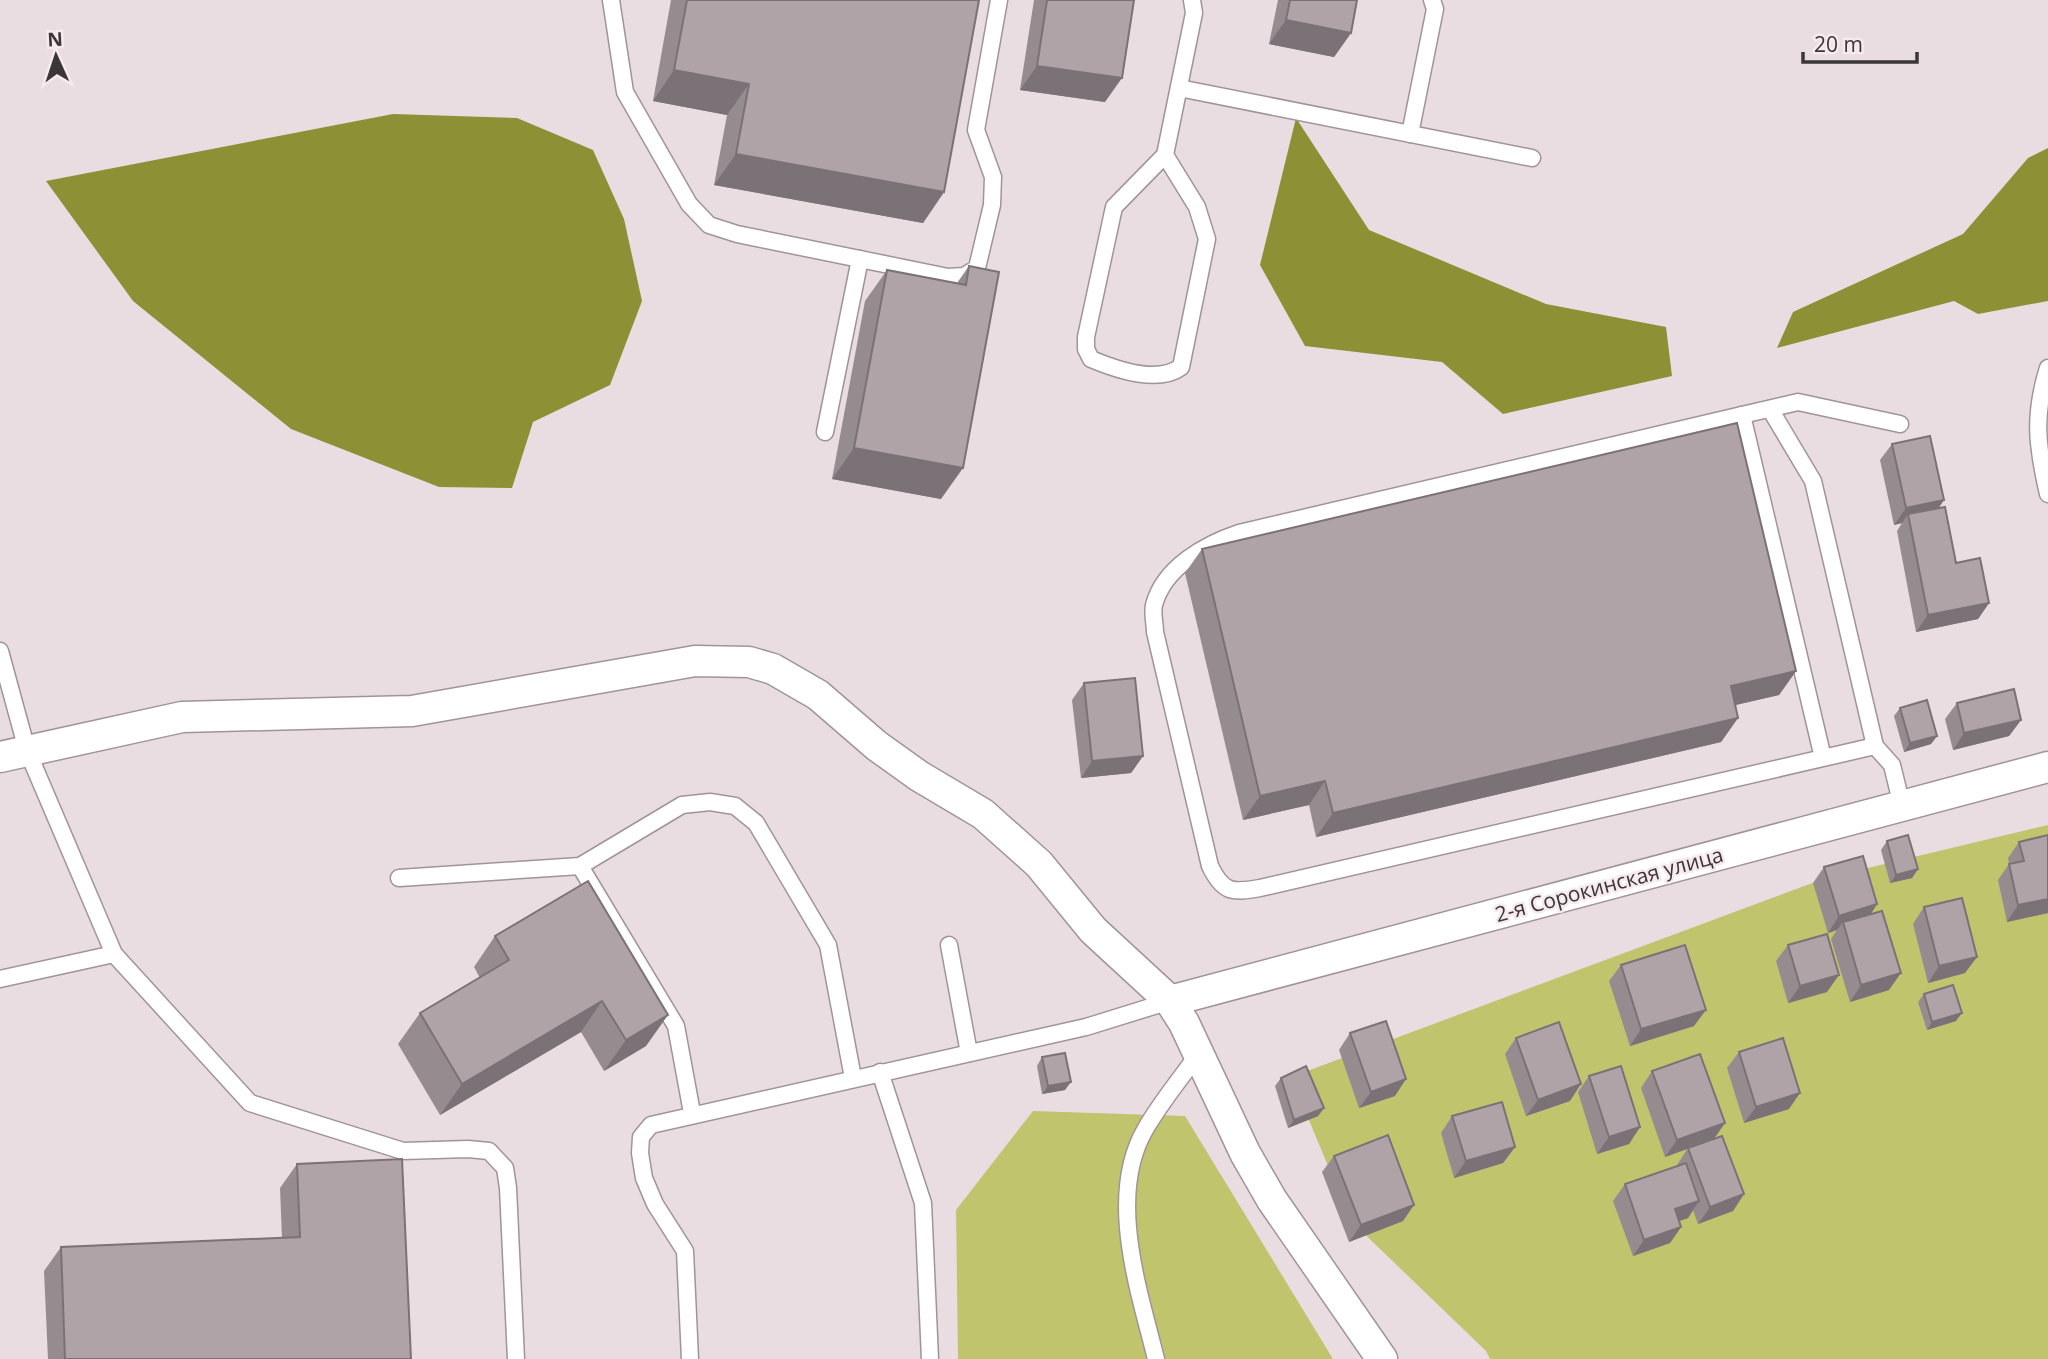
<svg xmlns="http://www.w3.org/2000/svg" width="2048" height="1359" font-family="'Open Sans',sans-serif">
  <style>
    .green { fill: #c0c46d }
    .water { fill: #8d9035 }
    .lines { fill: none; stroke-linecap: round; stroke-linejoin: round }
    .service-casing { stroke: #a09499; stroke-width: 19 }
    .minor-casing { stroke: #a09499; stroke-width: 33 }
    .service { stroke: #fff; stroke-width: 16 }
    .minor { stroke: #fff; stroke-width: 30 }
    .wall { fill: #968c90 }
    .shaded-wall { fill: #7a7276 }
    .building { fill: #afa3a8; stroke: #7a7276; stroke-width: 2 }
    .labels { text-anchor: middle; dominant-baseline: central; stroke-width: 5; stroke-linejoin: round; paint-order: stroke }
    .street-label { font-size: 21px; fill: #3b3638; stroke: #f7eaef }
  </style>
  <rect width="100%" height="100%" fill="#eadde2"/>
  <g class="green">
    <polygon points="2048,825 2048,1359 1490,1359 1486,1351 1351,1221 1291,1077 1826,878"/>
    <polygon points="1033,1111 1185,1116 1333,1359 958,1359 956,1210"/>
  </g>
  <g class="water">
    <polygon points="393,114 517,118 593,150 624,219 642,301 610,385 533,422 512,488 439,487 291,429 133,301 46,181"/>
    <polygon points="1296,118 1369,230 1546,304 1666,327 1672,376 1503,414 1442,362 1305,346 1260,265"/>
    <polygon points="2048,148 2048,301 1978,314 1954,301 1777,348 1793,312 1963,234 2028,158"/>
  </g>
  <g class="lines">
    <defs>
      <g id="service">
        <polyline points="611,0 625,92 689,204 709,225 737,234 948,277 964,276 977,268 992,205 993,177 976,130 999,0"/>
        <polyline points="1179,88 1532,158"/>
        <polyline points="1410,134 1435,9 1432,0"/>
        <path d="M 1165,155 L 1197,207 L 1207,239 L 1181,367 C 1158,384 1117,370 1091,359 L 1086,349 L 1086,337 L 1114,207 L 1165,155 L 1194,13 L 1192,0"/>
        <path d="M 2048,368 C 2033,416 2037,446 2048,494"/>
        <polyline points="1770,409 1813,481 1875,746"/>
        <polyline points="1742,415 1798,402 1900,424"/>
        <polyline points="825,432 860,259"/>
        <polyline points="0,651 27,750 114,954 250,1103 403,1151 468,1149 489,1151 505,1168 508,1188 516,1359"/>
        <path d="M 1823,758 L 1742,415 L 1239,533 C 1206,544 1164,567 1154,605 C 1152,613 1155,624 1155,632 L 1210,866 C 1223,893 1232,893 1260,888 L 1823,758 L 1875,746 L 1892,765 L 1902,806"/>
        <polyline points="580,866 676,1026 692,1113"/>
        <polyline points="399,878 580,866 682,805 710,802 735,806 756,823 828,945 853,1078"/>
        <polyline points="949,945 969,1053"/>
        <polyline points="0,979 114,954"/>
        <polyline points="880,1072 923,1203 930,1359"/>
        <polyline points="690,1359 685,1251 655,1204 644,1178 640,1153 641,1137 651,1125 1086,1027 1170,1001"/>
        <path d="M 1156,1359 C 1139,1290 1106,1195 1146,1128 C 1161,1102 1181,1078 1199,1053"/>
      </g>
      <g id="minor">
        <polyline points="0,757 182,717 412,711 695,661 749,662 773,669 818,695 877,746 919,776 983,814 1039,864 1093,930 1170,1001 1184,1023 1245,1153 1272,1200 1382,1359"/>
        <polyline points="1170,1001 2048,767"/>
      </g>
    </defs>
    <use href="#service" class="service-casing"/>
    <use href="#minor" class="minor-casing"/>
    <use href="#service" class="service"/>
    <use href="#minor" class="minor"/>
  </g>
  <g class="wall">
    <polygon points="671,0 979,0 944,192 923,223 714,185 727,115 653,101"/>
    <polygon points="1034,0 1134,0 1105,102 1020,90"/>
    <polygon points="1278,0 1357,0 1351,33 1334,57 1269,44"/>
    <polygon points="969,266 941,499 832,479 865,301 887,270 957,283"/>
    <polygon points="1892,444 1944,500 1938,509 1956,563 1989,603 1978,619 1916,632 1897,531 1902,523 1894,525 1880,460"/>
    <polygon points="1202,549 1796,671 1779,695 1735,705 1738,718 1721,742 1316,837 1309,805 1243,820 1185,573"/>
    <polygon points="1084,683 1143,756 1131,773 1081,778 1072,700"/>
    <polygon points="1957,703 2021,720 2009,736 1953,750 1945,719"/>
    <polygon points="1900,708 1937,736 1931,744 1904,752 1894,716"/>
    <polygon points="2048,835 2048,913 2007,922 1998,880 2009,864 2008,858 2019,842"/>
    <polygon points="1887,841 1918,869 1912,878 1890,883 1881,850"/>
    <polygon points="1824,867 1877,904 1871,914 1889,990 1850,1002 1831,939 1837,930 1828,933 1813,883"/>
    <polygon points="588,881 646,1046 604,1071 581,1032 440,1115 398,1044 420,1013 480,978 474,967 495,936"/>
    <polygon points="1924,907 1965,973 1928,983 1913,924"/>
    <polygon points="1788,945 1827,992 1788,1003 1776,961"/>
    <polygon points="1621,965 1694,1026 1630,1046 1609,981"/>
    <polygon points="1924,994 1956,1021 1927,1030 1918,1002"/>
    <polygon points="1350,1033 1395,1096 1359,1108 1339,1050"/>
    <polygon points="1516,1038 1570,1101 1526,1116 1505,1054"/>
    <polygon points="1739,1052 1789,1109 1744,1123 1727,1068"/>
    <polygon points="1042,1057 1065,1090 1042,1094 1037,1066"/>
    <polygon points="1652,1071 1714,1139 1744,1194 1733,1211 1698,1224 1693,1210 1688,1218 1679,1221 1681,1227 1670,1243 1633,1256 1613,1201 1625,1184 1677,1166 1677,1165 1688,1148 1690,1148 1665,1157 1641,1088"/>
    <polygon points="1589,1076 1640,1127 1629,1144 1597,1154 1578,1092"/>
    <polygon points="1281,1078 1324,1108 1318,1116 1288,1128 1275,1086"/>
    <polygon points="1452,1116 1515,1147 1503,1163 1454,1178 1441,1133"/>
    <polygon points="1334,1156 1403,1221 1349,1242 1322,1172"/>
    <polygon points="297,1164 411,1359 48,1359 44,1271 61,1247 282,1238 280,1188"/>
  </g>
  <g class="shaded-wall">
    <polygon points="1286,20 1351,33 1334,57 1269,44"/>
    <polygon points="1037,66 1122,78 1105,102 1020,90"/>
    <polygon points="674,70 749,84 727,115 653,101"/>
    <polygon points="736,154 944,192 923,223 714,185"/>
    <polygon points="854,448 963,468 941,499 832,479"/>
    <polygon points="1944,500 1932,517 1908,514 1902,523 1894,525 1906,508"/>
    <polygon points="1989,603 1978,619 1916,632 1928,615"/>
    <polygon points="1796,671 1779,695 1714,710 1731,686"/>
    <polygon points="1738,718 1721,742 1316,837 1333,813"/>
    <polygon points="2021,720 2009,736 1953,750 1964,733"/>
    <polygon points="1937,736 1931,744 1904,752 1910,743"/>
    <polygon points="1143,756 1131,773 1081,778 1092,761"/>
    <polygon points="1325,781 1309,805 1243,820 1260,796"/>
    <polygon points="1918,869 1912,878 1890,883 1896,875"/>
    <polygon points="2048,899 2048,913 2007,922 2018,905"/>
    <polygon points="1877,904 1866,921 1843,922 1837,930 1828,933 1839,916"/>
    <polygon points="1977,957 1965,973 1928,983 1939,966"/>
    <polygon points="1901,973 1889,990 1850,1002 1861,985"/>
    <polygon points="1839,975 1827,992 1788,1003 1800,986"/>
    <polygon points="602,1001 581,1032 440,1115 462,1084"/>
    <polygon points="1706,1010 1694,1026 1630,1046 1641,1029"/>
    <polygon points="1962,1013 1956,1021 1927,1030 1932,1022"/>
    <polygon points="668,1015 646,1046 604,1071 626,1040"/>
    <polygon points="1406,1079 1395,1096 1359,1108 1371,1092"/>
    <polygon points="1071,1082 1065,1090 1042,1094 1048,1086"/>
    <polygon points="1581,1084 1570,1101 1526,1116 1538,1100"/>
    <polygon points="1800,1093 1789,1109 1744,1123 1756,1107"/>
    <polygon points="1324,1108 1318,1116 1288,1128 1294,1120"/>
    <polygon points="1725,1123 1714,1139 1665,1157 1677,1140"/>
    <polygon points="1640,1127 1629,1144 1597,1154 1609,1137"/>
    <polygon points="1515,1147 1503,1163 1454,1178 1466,1161"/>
    <polygon points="1744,1194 1733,1211 1698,1224 1710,1207"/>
    <polygon points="1699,1201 1688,1218 1664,1226 1675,1209"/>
    <polygon points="1414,1205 1403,1221 1349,1242 1361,1225"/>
    <polygon points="1681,1227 1670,1243 1633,1256 1644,1240"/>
  </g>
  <g class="building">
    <polygon points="687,0 979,0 944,192 736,154 749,84 674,70"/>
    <polygon points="1047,0 1134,0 1122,78 1037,66"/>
    <polygon points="1290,0 1357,0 1351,33 1286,20"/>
    <polygon points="969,266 999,272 963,468 854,448 887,270 966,285"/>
    <polygon points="1737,423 1796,671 1731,686 1738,718 1333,813 1325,781 1260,796 1202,549"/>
    <polygon points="1930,436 1944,500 1906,508 1892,444"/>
    <polygon points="1945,507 1956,563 1980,558 1989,603 1928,615 1908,514"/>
    <polygon points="1135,678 1143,756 1092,761 1084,683"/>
    <polygon points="2014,689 2021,720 1964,733 1957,703"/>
    <polygon points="1927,700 1937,736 1910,743 1900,708"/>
    <polygon points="1908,835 1918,869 1896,875 1887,841"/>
    <polygon points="2048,835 2048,899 2018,905 2009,864 2024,861 2019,842"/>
    <polygon points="1863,856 1877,904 1839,916 1824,867"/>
    <polygon points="588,881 668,1015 626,1040 602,1001 462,1084 420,1013 509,960 495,936"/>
    <polygon points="1962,898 1977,957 1939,966 1924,907"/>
    <polygon points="1882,911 1901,973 1861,985 1843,922"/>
    <polygon points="1827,934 1839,975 1800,986 1788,945"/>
    <polygon points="1685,945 1706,1010 1641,1029 1621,965"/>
    <polygon points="1953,985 1962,1013 1932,1022 1924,994"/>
    <polygon points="1386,1021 1406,1079 1371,1092 1350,1033"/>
    <polygon points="1559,1022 1581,1084 1538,1100 1516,1038"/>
    <polygon points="1783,1038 1800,1093 1756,1107 1739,1052"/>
    <polygon points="1065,1053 1071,1082 1048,1086 1042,1057"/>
    <polygon points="1700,1054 1725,1123 1677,1140 1652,1071"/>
    <polygon points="1306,1066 1324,1108 1294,1120 1281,1078"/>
    <polygon points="1621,1066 1640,1127 1609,1137 1589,1076"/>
    <polygon points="1502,1102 1515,1147 1466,1161 1452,1116"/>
    <polygon points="1388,1135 1414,1205 1361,1225 1334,1156"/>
    <polygon points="1722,1136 1744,1194 1710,1207 1688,1148"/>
    <polygon points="402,1159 411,1359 65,1359 61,1247 300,1237 297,1164"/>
    <polygon points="1686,1163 1699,1201 1675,1209 1681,1227 1644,1240 1625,1184"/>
  </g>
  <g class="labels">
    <g class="street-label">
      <text transform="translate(1609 884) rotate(-15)">2-я Сорокинская улица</text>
    </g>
  </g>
  <g transform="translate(56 56) rotate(357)" stroke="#f7eaef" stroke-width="5" paint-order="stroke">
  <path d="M0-5L12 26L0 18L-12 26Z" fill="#3b3638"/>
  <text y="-10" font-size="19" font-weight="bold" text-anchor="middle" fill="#3b3638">N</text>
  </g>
  <path d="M1803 52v10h114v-10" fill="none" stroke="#3b3638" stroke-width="3.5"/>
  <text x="1814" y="52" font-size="21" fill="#3b3638" stroke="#f7eaef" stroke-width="5" paint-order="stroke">20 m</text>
</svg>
